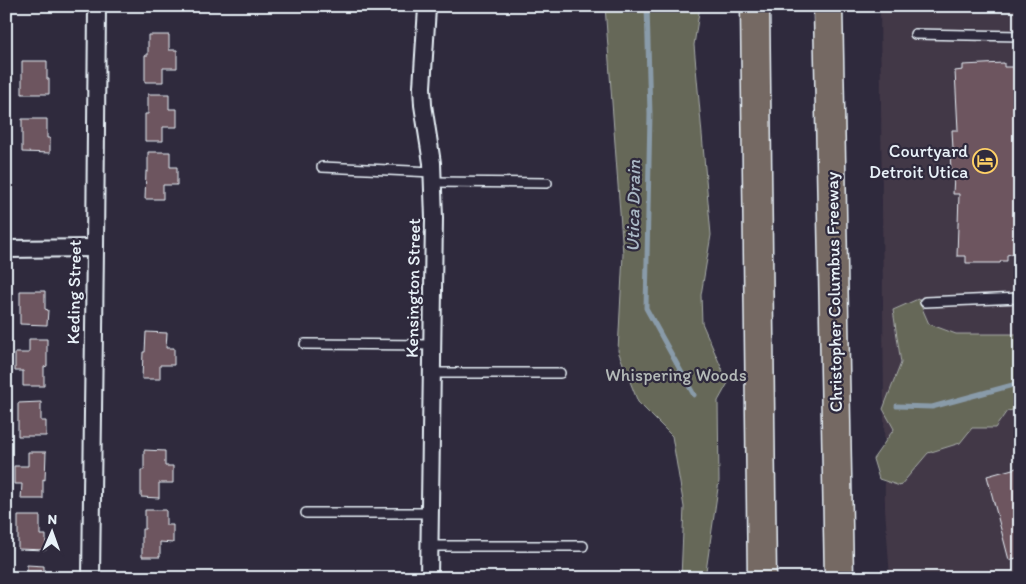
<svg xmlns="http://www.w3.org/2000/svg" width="1026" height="584" font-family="Itim,sans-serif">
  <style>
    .built { fill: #423747 }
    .green { fill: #666759; stroke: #a7aca8 }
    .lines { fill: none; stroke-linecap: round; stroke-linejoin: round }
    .stream { stroke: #899ba9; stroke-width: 5 }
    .building { fill: #6d555f; stroke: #e8f1f8 }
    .service-casing { stroke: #e8f1f8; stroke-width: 12 }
    .minor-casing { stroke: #e8f1f8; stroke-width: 20 }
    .motorway-casing { stroke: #e8f1f8; stroke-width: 31 }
    .service { stroke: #2f2a3d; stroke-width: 9 }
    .minor { stroke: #2f2a3d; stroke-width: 16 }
    .motorway { stroke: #756964; stroke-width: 28 }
    .labels { text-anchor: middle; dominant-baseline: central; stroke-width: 4.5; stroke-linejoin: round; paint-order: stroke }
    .poi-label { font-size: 18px; fill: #e8f1f8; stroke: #2f2a3d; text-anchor: end }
    .street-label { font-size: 18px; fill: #e8f1f8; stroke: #2f2a3d }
    .park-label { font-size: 18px; fill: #b4bab8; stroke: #2f2a3d }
    .water-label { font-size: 19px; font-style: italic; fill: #a9b7c4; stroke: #2f2a3d }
  </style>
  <rect width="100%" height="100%" fill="#2f2a3d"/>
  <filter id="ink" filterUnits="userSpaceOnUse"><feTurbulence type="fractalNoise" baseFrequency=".02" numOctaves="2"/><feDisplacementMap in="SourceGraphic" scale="10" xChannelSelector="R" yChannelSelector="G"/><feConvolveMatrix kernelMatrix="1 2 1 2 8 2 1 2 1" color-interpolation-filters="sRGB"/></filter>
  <g filter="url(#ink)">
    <polygon class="built" points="880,6 1020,6 1020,578 890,578 885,509"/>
    <g class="green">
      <polygon points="605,6 700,6 694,45 711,235 701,295 702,323 728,383 718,401 719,481 705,578 681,578 684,507 672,436 638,402 618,351 623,254"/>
      <polygon points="918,299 929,324 956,334 1020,334 1020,409 1007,411 995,428 972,428 960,443 928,453 900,486 879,479 873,459 894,429 883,409 901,363 893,310"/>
    </g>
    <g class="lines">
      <g class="stream">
        <polyline points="647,6 650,114 646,308 694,395"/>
        <polyline points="897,406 932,407 1020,383"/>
      </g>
    </g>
    <g class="building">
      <polygon points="148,35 169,35 169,50 177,50 177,68 163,68 163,82 145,82 145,55 148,55"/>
      <polygon points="22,61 47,61 47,79 49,79 49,94 22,94"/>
      <polygon points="1004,63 1004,67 1014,67 1017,141 1020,143 1020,173 1015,173 1015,253 1007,255 1007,261 1001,261 1000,263 966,263 966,256 957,256 959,194 953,194 954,175 951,173 950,149 953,149 952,130 958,130 955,71 963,70 963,65"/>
      <polygon points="148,94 169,94 169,109 177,109 177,127 163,127 163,141 145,141 145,114 148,114"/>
      <polygon points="22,119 47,119 47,138 50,138 50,153 22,152"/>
      <polygon points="148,152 170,152 170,167 177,167 177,185 163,185 163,199 145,199 146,171 148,172"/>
      <polygon points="20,291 45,291 45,309 48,310 47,325 20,324"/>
      <polygon points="146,332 167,333 166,348 174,348 174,365 160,365 160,379 142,379 143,352 145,352"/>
      <polygon points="29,339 47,339 47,366 44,367 44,386 23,386 23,371 15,371 15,353 29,353"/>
      <polygon points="41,402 41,421 46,421 46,436 18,436 18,403"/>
      <polygon points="144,450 165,451 165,466 173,466 173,483 159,483 159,498 141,497 141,470 144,470"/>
      <polygon points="28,452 46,452 45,480 43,479 43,499 21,499 22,484 14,484 14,466 28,466"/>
      <polygon points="1020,467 1020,557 1009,560 987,476"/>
      <polygon points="145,510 166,510 166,525 173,525 173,543 160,542 160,557 142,557 142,529 145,529"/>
      <polygon points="18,516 40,516 40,535 46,535 46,550 18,549"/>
      <polygon points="27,565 44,566 44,578 27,578"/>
    </g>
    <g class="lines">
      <defs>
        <g id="service">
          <polyline points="915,34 1020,36"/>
          <polyline points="322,167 433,172"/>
          <polyline points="433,182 547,183"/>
          <polyline points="925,302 1020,298"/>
          <polyline points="305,344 432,345"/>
          <polyline points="432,373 560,373"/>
          <polyline points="306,513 430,513"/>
          <polyline points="429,546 583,546"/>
        </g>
        <g id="minor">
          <polyline points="427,8 422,87 423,105 432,163 434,218 429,578"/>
          <polyline points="6,249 95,248"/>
          <polyline points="91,578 95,248 97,6"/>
        </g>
        <g id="motorway">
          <polyline points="755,6 762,578"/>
          <polyline points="828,6 839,578"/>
        </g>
      </defs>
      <use href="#service" class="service-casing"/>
      <use href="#minor" class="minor-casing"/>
      <use href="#motorway" class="motorway-casing"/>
      <use href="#service" class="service"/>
      <use href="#minor" class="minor"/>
      <use href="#motorway" class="motorway"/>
    </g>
  </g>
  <defs>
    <symbol id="hotel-ring" viewBox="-11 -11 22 22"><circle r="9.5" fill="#2f2a3d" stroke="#ffd166" stroke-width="1.5"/><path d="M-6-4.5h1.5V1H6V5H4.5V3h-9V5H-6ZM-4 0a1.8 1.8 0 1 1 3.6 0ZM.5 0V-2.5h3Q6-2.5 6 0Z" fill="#ffd166"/></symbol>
  </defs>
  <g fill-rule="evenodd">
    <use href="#hotel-ring" x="971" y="147" width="28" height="28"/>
  </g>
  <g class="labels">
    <g class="poi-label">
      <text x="968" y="151">Courtyard<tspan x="968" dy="21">Detroit Utica</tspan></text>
    </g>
    <g class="street-label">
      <text transform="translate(413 288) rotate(-89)">Kensington Street</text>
      <text transform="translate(74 292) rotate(-89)">Keding Street</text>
      <text transform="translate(834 292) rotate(-91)">Christopher Columbus Freeway</text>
    </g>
    <g class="park-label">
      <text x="676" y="375">Whispering Woods</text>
    </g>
    <g class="water-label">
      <text transform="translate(633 206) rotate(-89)">Utica Drain</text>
    </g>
  </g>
  <rect width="1026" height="584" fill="none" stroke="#2f2a3d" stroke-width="25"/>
  <rect x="12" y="12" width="1001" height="559" fill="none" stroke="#e8f1f8" stroke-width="2" filter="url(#ink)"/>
  <g transform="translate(52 532) rotate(2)" stroke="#2f2a3d" stroke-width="4" paint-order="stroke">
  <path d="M0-4L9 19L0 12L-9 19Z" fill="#e8f1f8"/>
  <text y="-8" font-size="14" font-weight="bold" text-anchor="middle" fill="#e8f1f8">N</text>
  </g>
</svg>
